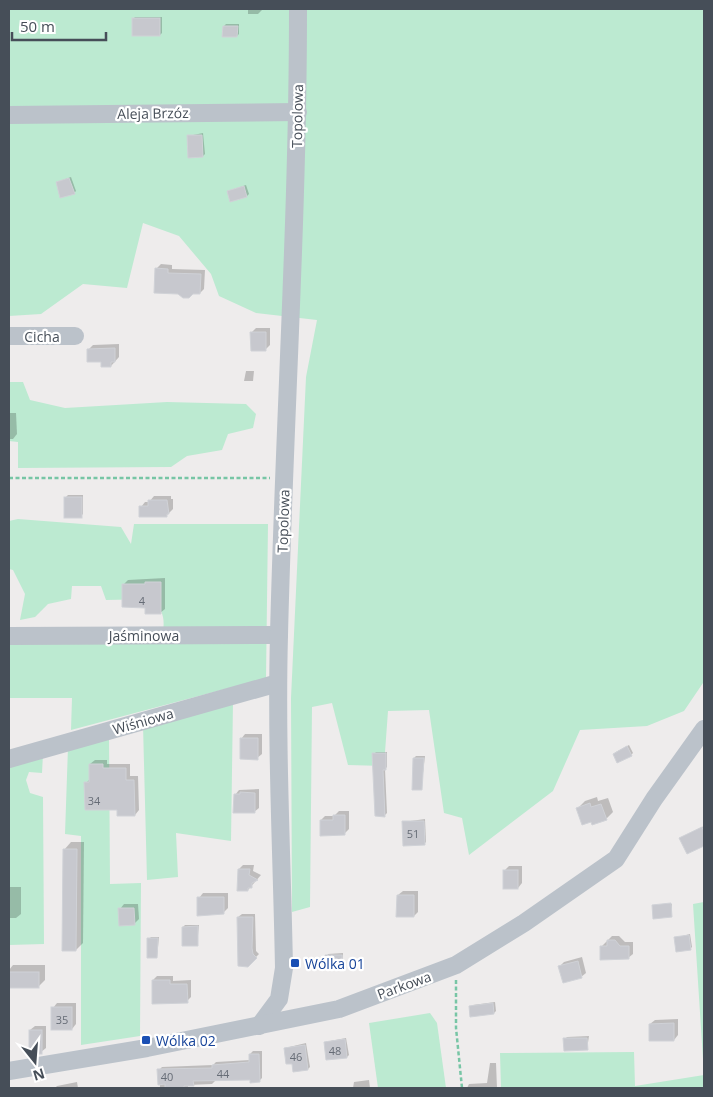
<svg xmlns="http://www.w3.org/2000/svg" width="713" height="1097" font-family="'Open Sans',sans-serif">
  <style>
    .green { fill: #bcead1 }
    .shadow { fill: #0003 }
    .building { fill: #c7c8ce; stroke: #d0d2d7 }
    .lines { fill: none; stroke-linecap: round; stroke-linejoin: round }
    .path { stroke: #77c5a5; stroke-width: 2.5; stroke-dasharray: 4 2.5; stroke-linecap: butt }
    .minor { stroke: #bbc2ca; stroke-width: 18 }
    .transit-dot { fill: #1a4fb4; stroke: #fff; stroke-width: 2 }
    .labels { text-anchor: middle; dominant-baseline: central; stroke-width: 4.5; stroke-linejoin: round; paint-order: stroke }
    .number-label { font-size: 11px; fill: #666c76 }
    .street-label { font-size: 14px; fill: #464e58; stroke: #fff }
    .transit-label { font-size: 14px; fill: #164399; stroke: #fff; text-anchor: start }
  </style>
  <rect width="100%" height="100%" fill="#eeecec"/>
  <g class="green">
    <polygon points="9,9 704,9 703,683 684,711 647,726 580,730 553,791 469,855 462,818 444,813 429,710 388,711 384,766 348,765 332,703 312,707 310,907 292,912 291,698 306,377 317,320 256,313 219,296 211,274 179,236 143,223 127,288 83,284 41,314 9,316"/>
    <polygon points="9,382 23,382 30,400 65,408 167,402 246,404 256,414 253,428 228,434 222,450 187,456 171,467 18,468 18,442 9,441"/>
    <path d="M 18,519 L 121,527 L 131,544 L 134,524 L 268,524 L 266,678 L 71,730 L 72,698 L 9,698 L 9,642 L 162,638 C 165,621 165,612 152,599 L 106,600 L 101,586 L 72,586 L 71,599 L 48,604 L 35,617 L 20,620 L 25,594 L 13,570 L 9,569 L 9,521 Z"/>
    <polygon points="233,701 231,841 176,833 178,877 147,880 143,725"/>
    <polygon points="109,735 110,884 141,883 140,1036 81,1045 81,836 65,834 68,747"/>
    <polygon points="43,754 42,773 29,772 26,780 30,793 43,797 44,944 9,945 9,763"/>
    <polygon points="704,902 704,1088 501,1088 500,1053 634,1052 635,1086 704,1075 693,904"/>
    <polygon points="430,1013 437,1023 446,1088 378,1088 369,1023"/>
  </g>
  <g class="shadow">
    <polygon points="248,9 263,9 258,14 248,14"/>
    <polygon points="135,17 162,17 162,33 160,35 133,19"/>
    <polygon points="226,24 239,24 239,34 237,36 224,26"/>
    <polygon points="203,133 205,154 203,156 188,136"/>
    <polygon points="71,177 76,191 74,193 57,182"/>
    <polygon points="246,185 249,194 247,196 229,191"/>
    <polygon points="161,264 172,265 172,269 205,270 204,289 200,293 156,269"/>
    <polygon points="256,328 270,328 270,345 266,349 252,332"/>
    <polygon points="119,344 119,357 111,366 88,350 93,345"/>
    <polygon points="246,371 254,371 253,381 244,381"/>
    <polygon points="9,413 16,413 17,434 13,439 9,439"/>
    <polygon points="68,495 83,495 83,514 81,516 66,497"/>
    <polygon points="154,496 171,496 171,499 173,499 173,509 166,516 141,507 145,502 149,502"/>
    <polygon points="165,578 165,609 160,613 146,606 124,584 128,580"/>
    <polygon points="245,734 262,734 262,754 257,758 241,739"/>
    <polygon points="629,745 633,753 631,755 616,752"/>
    <polygon points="376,752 387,752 387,767 385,769 387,813 385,815 374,754"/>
    <polygon points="416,756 425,756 421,789 414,758"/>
    <polygon points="95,760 107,760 107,764 130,764 130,776 138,776 139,810 135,815 118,809 86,783 91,778 90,764"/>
    <polygon points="259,789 259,808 254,812 235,795 239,790"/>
    <polygon points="597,797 598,801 608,798 613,812 606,819 578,808 585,801"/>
    <polygon points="339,811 349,811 349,829 344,834 321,820 325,816 334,816"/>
    <polygon points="425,819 426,842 424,844 403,822"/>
    <polygon points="704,826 704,844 687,853 680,838"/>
    <polygon points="71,842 84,842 83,943 76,950 64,850"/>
    <polygon points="243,865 254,865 253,871 261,875 248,890 239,869"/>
    <polygon points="509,866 522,866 522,883 518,888 504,871"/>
    <polygon points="9,887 21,887 21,914 16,918 9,918"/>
    <polygon points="403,891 418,891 418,912 414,916 398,895"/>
    <polygon points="203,893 228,893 228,908 223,913 199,898"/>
    <polygon points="124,904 138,904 139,919 134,924 120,909"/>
    <polygon points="672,904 671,916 653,906"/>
    <polygon points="242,914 255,914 256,951 259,954 248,965 238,917"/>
    <polygon points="185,925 199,925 197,945 183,927"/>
    <polygon points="690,934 692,947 690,949 675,938"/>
    <polygon points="612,936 619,936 625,942 633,942 633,954 628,958 601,947"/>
    <polygon points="151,937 159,937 157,957 149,939"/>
    <polygon points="343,953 342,966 327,956 328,954"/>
    <polygon points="582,957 586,973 581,977 560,966 564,962"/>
    <polygon points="13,965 45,965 45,980 38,987 9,987 9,970"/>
    <polygon points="157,976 173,976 173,981 191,980 191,997 187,1001 153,980"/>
    <polygon points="495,1002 496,1011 494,1013 472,1016 473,1005"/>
    <polygon points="57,1003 76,1003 76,1024 72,1029 53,1008"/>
    <polygon points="678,1019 678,1035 674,1040 650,1024 655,1020"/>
    <polygon points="35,1026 46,1026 46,1048 41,1052 30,1030"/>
    <polygon points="589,1036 587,1049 565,1039 567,1037"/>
    <polygon points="346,1038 349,1055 347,1057 325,1042"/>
    <polygon points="306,1043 310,1067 308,1069 293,1062 285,1048"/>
    <polygon points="253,1051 262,1051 262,1078 259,1081 251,1078 216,1080 212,1084 188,1085 188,1088 160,1088 159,1070 162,1067 213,1065 216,1062 250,1060 250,1054"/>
    <polygon points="490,1063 496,1063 497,1088 467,1088 469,1084 487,1083"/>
    <polygon points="369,1080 370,1088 353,1088 354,1082"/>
    <polygon points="77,1082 78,1088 55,1088 57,1086"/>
  </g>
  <g class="building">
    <rect x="132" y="18" width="28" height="18"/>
    <polygon points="223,26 238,26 237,37 222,37"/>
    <polygon points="187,135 202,135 203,157 188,158"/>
    <polygon points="69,178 75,194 60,198 56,182"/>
    <polygon points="244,186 247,197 230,202 227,191"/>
    <polygon points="155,268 168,269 168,273 201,274 200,294 193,294 189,298 183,298 178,294 154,293"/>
    <polygon points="250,332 266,332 266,351 251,351"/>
    <polygon points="115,348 115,362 111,362 111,367 101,367 101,362 87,362 87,349"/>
    <rect x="64" y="497" width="18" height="21"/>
    <polygon points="148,500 167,500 169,514 167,514 167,517 139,517 139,506 148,506"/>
    <polygon points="145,582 161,582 161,614 145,614 145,608 122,607 122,584 145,584"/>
    <polygon points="240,738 258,738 258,760 240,759"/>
    <polygon points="627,746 632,756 617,763 613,754"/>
    <polygon points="372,753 386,753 386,770 383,770 385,817 375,816"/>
    <polygon points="413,758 424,758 422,790 412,790"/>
    <polygon points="89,764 103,764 103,768 126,768 126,780 134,780 135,816 117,816 117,810 85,810 84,782 89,782"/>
    <polygon points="240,792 255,793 255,813 233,813 234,794 240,794"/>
    <polygon points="590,803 591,807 601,804 607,820 592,825 591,822 582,825 576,808"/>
    <polygon points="333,815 345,815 345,835 320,836 320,820 333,820"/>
    <polygon points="402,821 424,821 425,845 403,846"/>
    <polygon points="702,827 704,832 704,846 687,854 679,838"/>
    <polygon points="63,849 77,849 76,951 62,951"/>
    <polygon points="238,869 250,869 249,875 258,880 252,883 252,888 248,888 248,891 237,891"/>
    <rect x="503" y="870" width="15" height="19"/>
    <polygon points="397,895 414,895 414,917 396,917"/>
    <polygon points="197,897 224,897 224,914 197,916"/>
    <polygon points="671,903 672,917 653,919 652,905"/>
    <polygon points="118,908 134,908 135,925 119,926"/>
    <polygon points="237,917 253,917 252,948 253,954 257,958 248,967 238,966"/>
    <polygon points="198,926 198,946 182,946 182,927"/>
    <polygon points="689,935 691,950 676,952 674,937"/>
    <polygon points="147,938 158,938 157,958 147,958"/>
    <polygon points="607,940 615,940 620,946 629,946 629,959 600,960 600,946 607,946"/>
    <polygon points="325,955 342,955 342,967 326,968"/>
    <polygon points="578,961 582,978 563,983 558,966"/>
    <rect x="9" y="972" width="30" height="16"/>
    <polygon points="152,980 170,980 170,984 187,984 188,1003 152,1004"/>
    <polygon points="493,1003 494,1014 470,1017 469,1006"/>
    <rect x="51" y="1007" width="21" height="23"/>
    <polygon points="674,1023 674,1041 649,1041 649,1024"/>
    <rect x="29" y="1030" width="13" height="24"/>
    <polygon points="563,1038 587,1038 588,1050 564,1051"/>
    <polygon points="345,1039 347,1058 326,1060 324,1042"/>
    <polygon points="305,1045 308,1070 293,1072 292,1064 286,1064 284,1048"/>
    <polygon points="249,1054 259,1054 260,1082 250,1083 250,1080 193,1081 194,1086 184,1086 184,1088 165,1088 165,1084 158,1085 157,1069 212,1068 212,1065 249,1062"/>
  </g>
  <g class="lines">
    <g class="path">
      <polyline points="9,478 270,478"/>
      <polyline points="456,980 456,1028 462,1088"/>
    </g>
    <g class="minor">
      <polyline points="9,115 298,112"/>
      <polyline points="9,336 75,336"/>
      <polyline points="9,636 279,635"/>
      <polyline points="9,759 278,683"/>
      <path d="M 259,1026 L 279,999 L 284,968 C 282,857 276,746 279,635 C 284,426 298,218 298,9"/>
      <polyline points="9,1071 147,1048 339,1009 456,965 524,923 616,859 654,799 704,729"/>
    </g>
  </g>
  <g class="transit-dot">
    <rect x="290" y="958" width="10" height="10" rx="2.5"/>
    <rect x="141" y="1035" width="10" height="10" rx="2.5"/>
  </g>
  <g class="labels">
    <g class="number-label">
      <text x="142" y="600">4</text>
      <text x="94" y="800">34</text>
      <text x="413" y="833">51</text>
      <text x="62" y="1019">35</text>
      <text x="335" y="1050">48</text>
      <text x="296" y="1056">46</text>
      <text x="223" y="1073">44</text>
      <text x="167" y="1076">40</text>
    </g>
    <g class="street-label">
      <text transform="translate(153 113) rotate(-1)">Aleja Brzóz</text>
      <text transform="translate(297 116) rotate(-89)">Topolowa</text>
      <text x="42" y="336">Cicha</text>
      <text transform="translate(283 521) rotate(-88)">Topolowa</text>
      <text x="144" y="635">Jaśminowa</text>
      <text transform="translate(143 721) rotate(-16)">Wiśniowa</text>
      <text transform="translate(404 985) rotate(-20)">Parkowa</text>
    </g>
    <g class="transit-label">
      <text x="305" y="963">Wólka 01</text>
      <text x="156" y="1040">Wólka 02</text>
    </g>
  </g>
  <rect width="713" height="1097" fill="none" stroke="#464e58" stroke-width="20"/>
  <g transform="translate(35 1062) rotate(163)" stroke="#ffffff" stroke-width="4" paint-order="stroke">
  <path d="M0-4L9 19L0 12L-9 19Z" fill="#464e58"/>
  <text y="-8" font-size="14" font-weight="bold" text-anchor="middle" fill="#464e58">N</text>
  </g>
  <path d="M12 32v8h94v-8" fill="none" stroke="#464e58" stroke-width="2.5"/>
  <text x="20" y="32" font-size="15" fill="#464e58" stroke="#ffffff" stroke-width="4" paint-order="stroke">50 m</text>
</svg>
